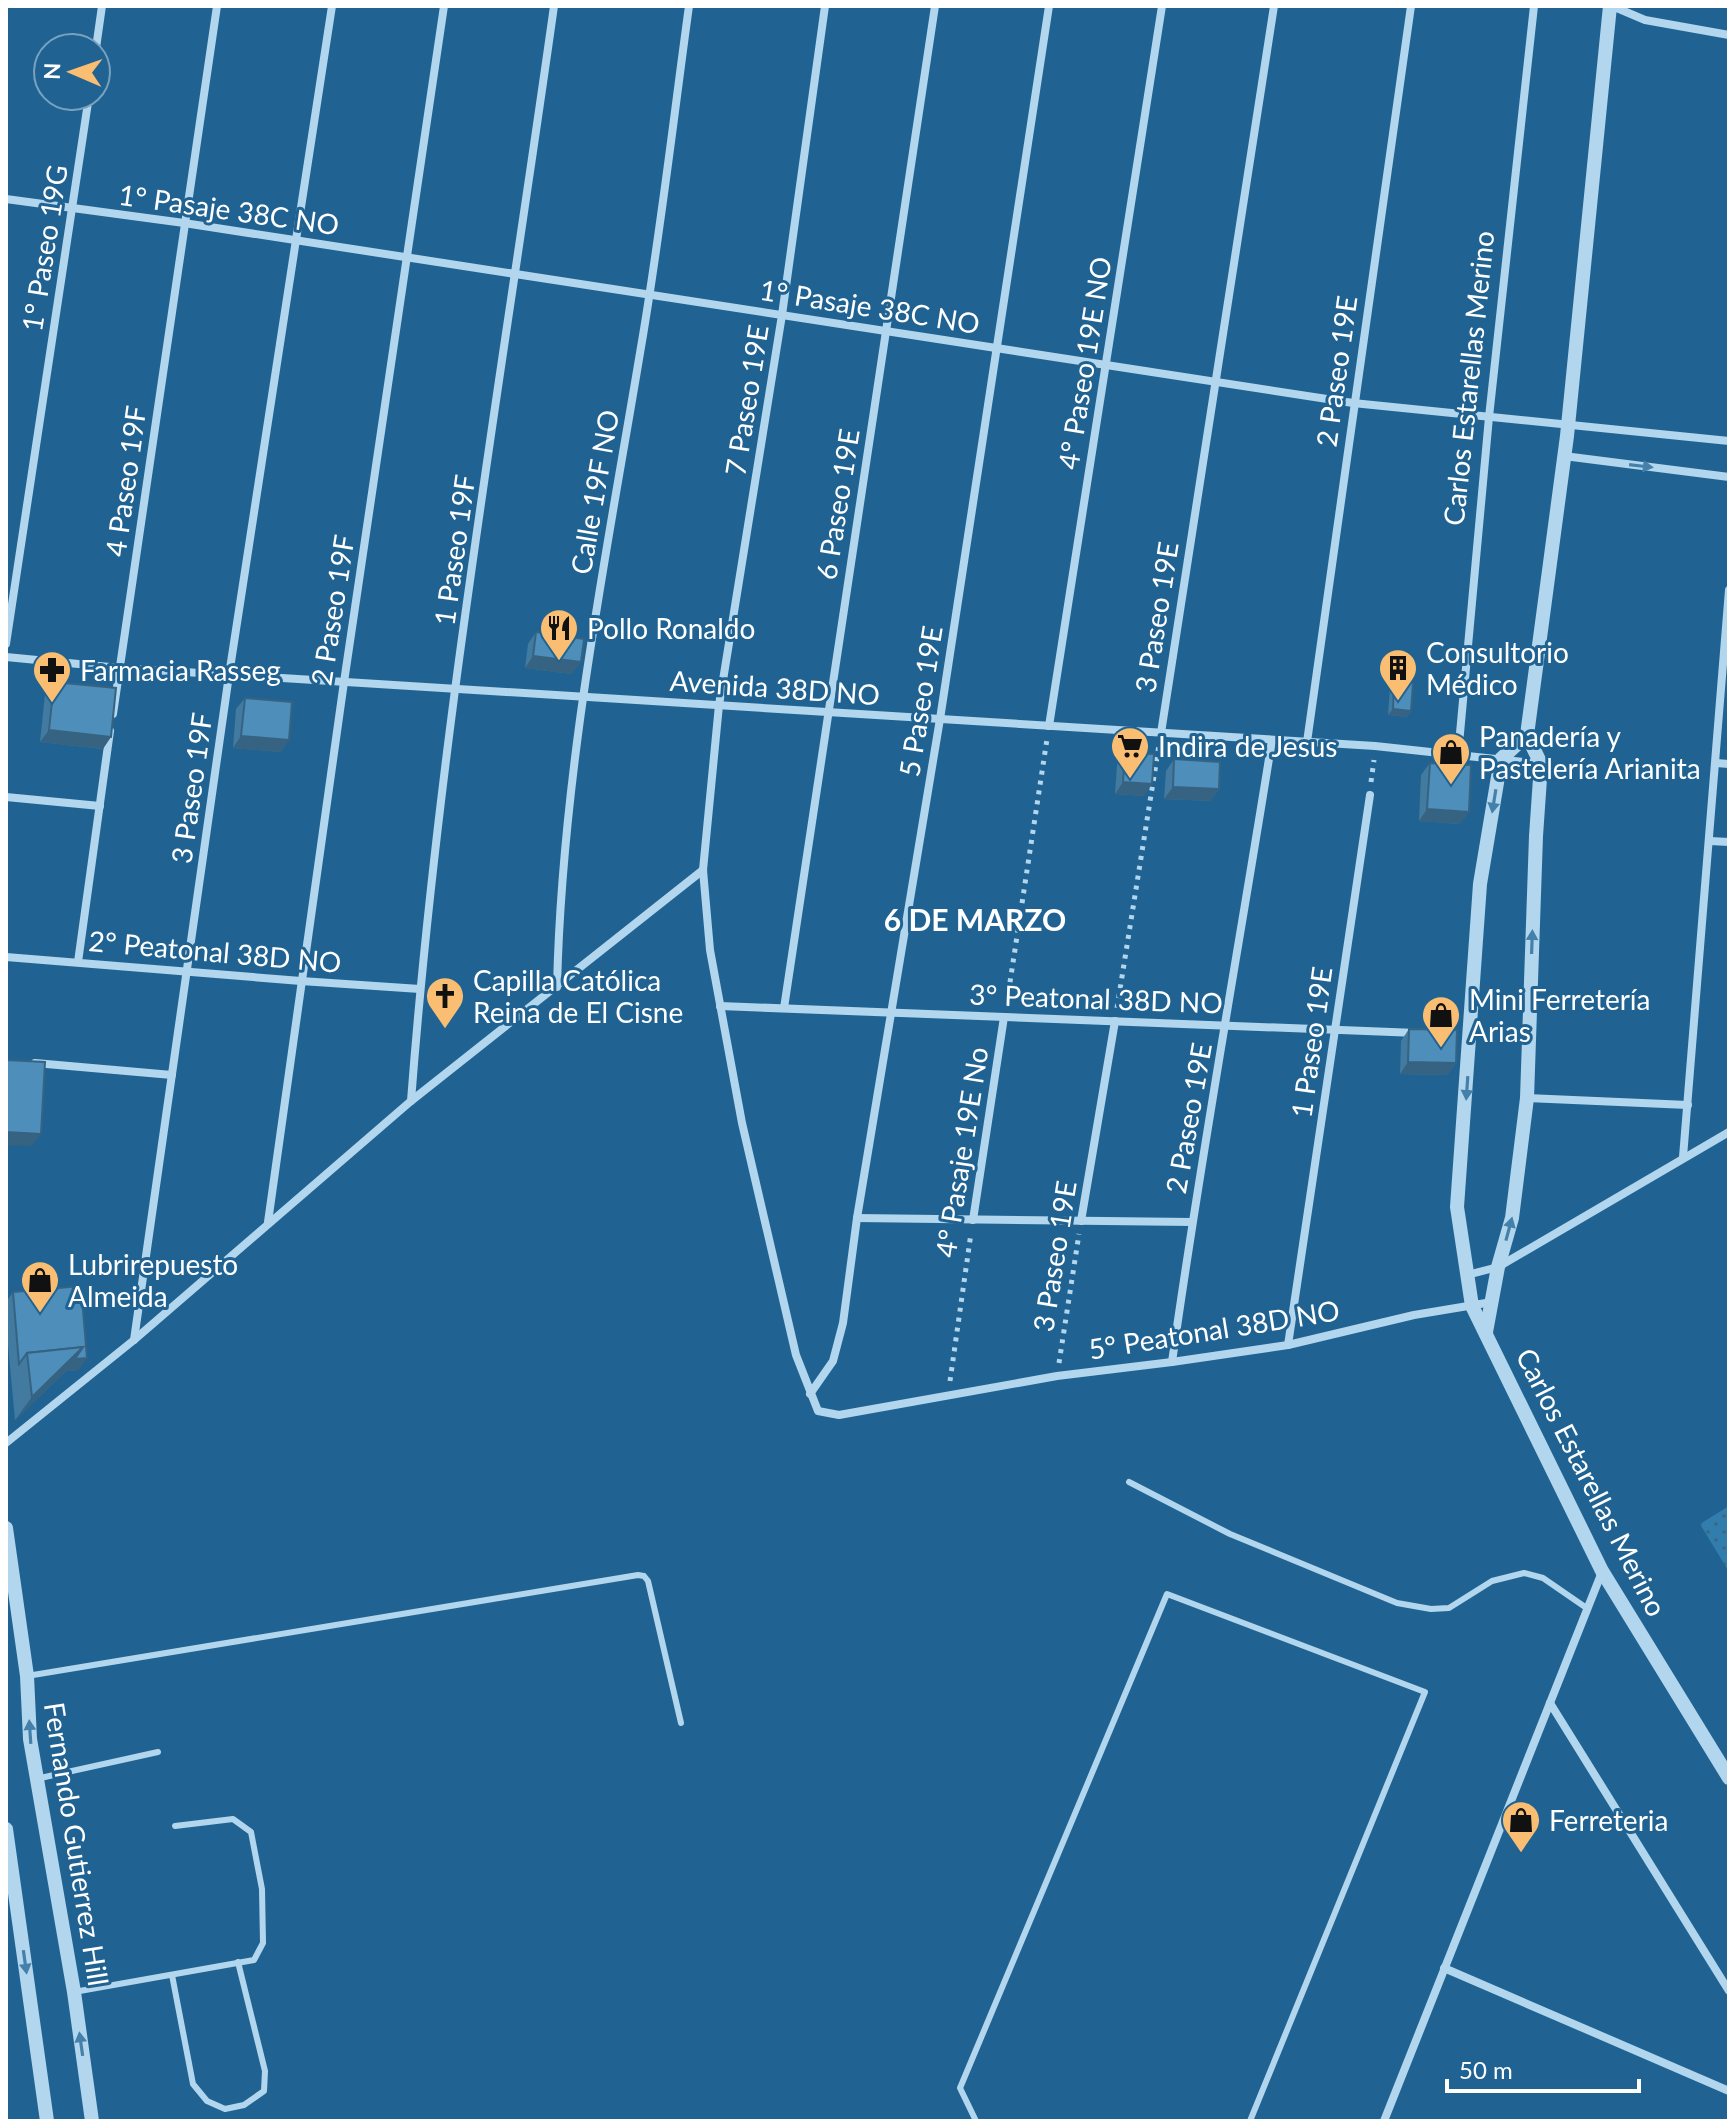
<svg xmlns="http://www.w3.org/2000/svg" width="1735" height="2127" font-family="Lato,sans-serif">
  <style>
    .park { fill: url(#park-dots) }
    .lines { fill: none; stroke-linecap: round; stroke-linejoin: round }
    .path { stroke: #b2d6ed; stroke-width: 5; stroke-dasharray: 4 6; stroke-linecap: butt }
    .service { stroke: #b2d6ed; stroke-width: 6 }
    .minor { stroke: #b2d6ed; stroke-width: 8 }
    .tertiary { stroke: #b2d6ed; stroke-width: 14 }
    .wall { fill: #427aa0 }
    .shaded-wall { fill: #366382 }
    .building { fill: #4d8eba; stroke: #366382; stroke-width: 2 }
    .oneway { fill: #4480a9 }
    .labels { text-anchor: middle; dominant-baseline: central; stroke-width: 6; stroke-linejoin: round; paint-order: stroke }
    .street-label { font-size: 28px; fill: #fff; stroke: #206392 }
    .poi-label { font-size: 28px; fill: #fff; stroke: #206392; text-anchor: start }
    .neighbourhood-label { font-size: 30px; font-weight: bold; fill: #fff; stroke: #206392 }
  </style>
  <defs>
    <pattern id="park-dots" width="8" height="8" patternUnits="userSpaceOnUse" patternTransform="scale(2)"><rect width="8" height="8" fill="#317dad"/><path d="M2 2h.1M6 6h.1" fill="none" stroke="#3d6781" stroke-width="1.8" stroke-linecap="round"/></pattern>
  </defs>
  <rect width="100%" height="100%" fill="#206392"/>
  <polygon class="park" points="1729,1506 1729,1572 1700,1524"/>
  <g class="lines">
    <g class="path">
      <polyline points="1371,782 1374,760"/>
      <polyline points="1007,1002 1047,739"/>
      <polyline points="1117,1008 1159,745"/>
      <polyline points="1059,1363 1079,1234"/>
      <polyline points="950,1381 971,1233"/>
    </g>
    <g class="service">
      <polyline points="1129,1482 1230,1534 1397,1603 1431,1609 1449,1608 1492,1581 1524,1573 1543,1578 1588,1609"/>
      <polyline points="27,1676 638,1575 644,1576 648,1581 681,1723"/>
      <polyline points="36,1779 158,1752"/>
      <polyline points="172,1975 193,2084 207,2101 225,2109 244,2105 264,2091 265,2071 238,1962"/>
      <polyline points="74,1992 254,1960 263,1943 262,1889 251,1832 233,1819 175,1826"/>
      <polyline points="976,2121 960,2088 1167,1594 1425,1692 1250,2121"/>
    </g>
    <g class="minor">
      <polyline points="825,6 782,315 719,705 703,870 710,950 742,1123 796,1355 818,1411 839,1415 1057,1376 1172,1362 1288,1345 1414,1315 1492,1302"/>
      <polyline points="1612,6 1645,20 1729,35"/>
      <polyline points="96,48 102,6"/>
      <polyline points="6,199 184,223 1353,403 1729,441"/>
      <polyline points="1564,456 1729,477"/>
      <polyline points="6,644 89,96"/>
      <polyline points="6,657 120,668 1375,746 1541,764"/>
      <polyline points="113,714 217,6"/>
      <polyline points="1049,726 1162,6"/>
      <polyline points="1161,733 1274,6"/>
      <polyline points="1307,742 1411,6"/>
      <polyline points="1458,755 1489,417 1534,6"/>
      <polyline points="1716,763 1729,764"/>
      <polyline points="6,797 100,806"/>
      <polyline points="1710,841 1729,842"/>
      <polyline points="6,957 301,981 420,989"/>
      <polyline points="78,962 110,731"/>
      <path d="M 557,987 C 562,774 605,563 640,353 C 660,238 673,122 689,6"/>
      <polyline points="720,1006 1417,1033"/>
      <polyline points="784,1008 935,6"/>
      <polyline points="35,1063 172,1075"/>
      <polyline points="1527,1098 1688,1105"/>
      <path d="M 411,1101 C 439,734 503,370 554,6"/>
      <polyline points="1683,1157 1729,590"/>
      <polyline points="857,1218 1192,1222"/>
      <polyline points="973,1220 1004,1017"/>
      <polyline points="1081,1221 1115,1021"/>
      <polyline points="268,1222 344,682 444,6"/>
      <polyline points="1467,1275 1498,1267 1729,1132"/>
      <polyline points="134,1340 229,675 332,6"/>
      <polyline points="1288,1345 1370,795"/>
      <path d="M 1172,1362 C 1201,1154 1239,947 1272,740"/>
      <polyline points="810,1394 833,1361 843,1323 857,1218 940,719 1049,6"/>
      <polyline points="6,1443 134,1340 411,1101 703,870"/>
      <polyline points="1550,1703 1729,1991"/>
      <polyline points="1444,1968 1729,2091"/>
      <polyline points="1384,2121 1602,1572"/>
    </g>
    <g class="tertiary">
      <polyline points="1527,735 1501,759 1480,884 1457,1207 1472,1306 1602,1571 1729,1778"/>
      <polyline points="1486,1332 1498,1267 1512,1218 1527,1098 1536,836 1541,764 1527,735 1567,436 1610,6"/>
      <polyline points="6,1528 27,1676 30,1739 74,1992 92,2121"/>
      <polyline points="6,1829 47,2121"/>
    </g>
  </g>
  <g class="wall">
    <polygon points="536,632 572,674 525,668 528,644"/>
    <polygon points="54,682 103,749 40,742 45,694"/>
    <polygon points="1394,682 1411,711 1407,717 1388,715 1390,688"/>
    <polygon points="245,698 281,752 233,748 236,709"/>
    <polygon points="1125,753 1144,796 1115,794 1117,765"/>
    <polygon points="1174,759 1219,789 1210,801 1164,799 1166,771"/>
    <polygon points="1430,763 1460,824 1419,821 1421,775"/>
    <polygon points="1409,1029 1456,1063 1447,1075 1400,1074 1401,1041"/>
    <polygon points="13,1292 79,1370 66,1371 15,1420 6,1323 6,1302"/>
  </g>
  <g class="shaded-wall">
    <polygon points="533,656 581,662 572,674 525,668"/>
    <polygon points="1393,709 1411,711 1407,717 1388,715"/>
    <polygon points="49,730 111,737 103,749 40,742"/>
    <polygon points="241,736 289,740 281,752 233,748"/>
    <polygon points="1123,782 1152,784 1144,796 1115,794"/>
    <polygon points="1173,787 1219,789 1210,801 1164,799"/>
    <polygon points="1427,809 1469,812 1460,824 1419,821"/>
    <polygon points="1408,1062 1456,1063 1447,1075 1400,1074"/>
    <polygon points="6,1132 41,1134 32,1146 6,1145"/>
    <polygon points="83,1347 87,1358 79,1370 66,1371 15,1420 32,1397"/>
  </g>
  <g class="building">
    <polygon points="536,632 584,639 581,662 533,656"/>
    <polygon points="54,682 116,688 111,737 49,730"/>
    <polygon points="1394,682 1413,683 1411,711 1393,709"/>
    <polygon points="245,698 292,702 289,740 241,736"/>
    <polygon points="1125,753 1154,754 1152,784 1123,782"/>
    <polygon points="1174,759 1220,762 1219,789 1173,787"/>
    <polygon points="1430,763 1471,765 1469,812 1427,809"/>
    <polygon points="1409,1029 1457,1030 1456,1063 1408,1062"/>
    <polygon points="6,1060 45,1062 41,1134 6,1132"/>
    <polygon points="81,1286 87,1358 75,1359 83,1347 27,1353 19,1364 13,1292"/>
    <polygon points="83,1347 32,1397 27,1353"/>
  </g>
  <defs><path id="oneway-solid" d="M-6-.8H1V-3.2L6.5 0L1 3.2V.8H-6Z" transform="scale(2)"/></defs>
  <g class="oneway">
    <use href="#oneway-solid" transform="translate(1641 466) rotate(7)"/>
    <use href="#oneway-solid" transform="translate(1494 801) rotate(99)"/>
    <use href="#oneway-solid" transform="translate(1532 942) rotate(-88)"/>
    <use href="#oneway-solid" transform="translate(1467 1088) rotate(94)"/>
    <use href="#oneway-solid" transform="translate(1509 1229) rotate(-75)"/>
    <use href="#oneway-solid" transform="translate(30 1732) rotate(-94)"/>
    <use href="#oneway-solid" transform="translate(25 1962) rotate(82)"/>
    <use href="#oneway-solid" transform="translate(81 2044) rotate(-98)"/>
  </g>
  <defs>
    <symbol id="restaurant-pin" viewBox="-11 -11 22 30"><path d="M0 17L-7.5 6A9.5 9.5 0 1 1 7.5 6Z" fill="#fabe73" stroke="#206392"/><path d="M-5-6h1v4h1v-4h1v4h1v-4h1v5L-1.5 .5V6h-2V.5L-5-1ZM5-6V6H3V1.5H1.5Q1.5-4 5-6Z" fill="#111"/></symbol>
    <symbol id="building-pin" viewBox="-11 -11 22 30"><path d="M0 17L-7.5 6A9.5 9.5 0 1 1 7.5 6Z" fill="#fabe73" stroke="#206392"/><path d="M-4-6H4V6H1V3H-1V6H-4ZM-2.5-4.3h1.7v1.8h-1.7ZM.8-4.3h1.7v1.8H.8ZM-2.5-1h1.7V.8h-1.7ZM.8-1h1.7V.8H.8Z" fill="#111"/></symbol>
    <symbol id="pharmacy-pin" viewBox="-11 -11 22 30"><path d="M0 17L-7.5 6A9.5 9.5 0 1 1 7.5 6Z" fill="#fabe73" stroke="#206392"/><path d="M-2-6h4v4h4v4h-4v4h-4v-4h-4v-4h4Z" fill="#111"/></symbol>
    <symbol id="supermarket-pin" viewBox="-11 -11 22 30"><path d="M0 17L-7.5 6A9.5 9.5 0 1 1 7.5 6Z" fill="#fabe73" stroke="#206392"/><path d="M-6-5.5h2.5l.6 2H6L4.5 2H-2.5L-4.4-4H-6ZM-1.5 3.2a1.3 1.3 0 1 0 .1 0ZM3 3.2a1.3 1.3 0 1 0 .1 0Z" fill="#111"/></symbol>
    <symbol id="shop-pin" viewBox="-11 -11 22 30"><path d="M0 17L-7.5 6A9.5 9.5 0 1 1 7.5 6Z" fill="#fabe73" stroke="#206392"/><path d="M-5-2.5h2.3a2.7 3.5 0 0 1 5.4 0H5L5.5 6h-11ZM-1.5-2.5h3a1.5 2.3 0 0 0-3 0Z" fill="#111"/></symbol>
    <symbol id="church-pin" viewBox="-11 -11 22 30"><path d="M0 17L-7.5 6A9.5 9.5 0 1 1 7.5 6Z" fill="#fabe73" stroke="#206392"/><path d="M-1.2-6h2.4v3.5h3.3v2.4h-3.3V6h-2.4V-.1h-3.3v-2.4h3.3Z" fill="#111"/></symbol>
  </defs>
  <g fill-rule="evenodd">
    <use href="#restaurant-pin" x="537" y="606" width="44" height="60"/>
    <use href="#building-pin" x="1376" y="646" width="44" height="60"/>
    <use href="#pharmacy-pin" x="30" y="648" width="44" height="60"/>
    <use href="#supermarket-pin" x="1108" y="724" width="44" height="60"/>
    <use href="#shop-pin" x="1429" y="730" width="44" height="60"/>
    <use href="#church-pin" x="423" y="974" width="44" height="60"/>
    <use href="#shop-pin" x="1419" y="993" width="44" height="60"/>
    <use href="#shop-pin" x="18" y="1258" width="44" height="60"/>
    <use href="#shop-pin" x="1499" y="1798" width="44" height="60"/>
  </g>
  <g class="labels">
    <g class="street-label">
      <text transform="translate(229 209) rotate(8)">1° Pasaje 38C NO</text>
      <text transform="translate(44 248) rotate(-81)">1° Paseo 19G</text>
      <text transform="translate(870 306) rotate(9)">1° Pasaje 38C NO</text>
      <text transform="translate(1084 363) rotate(-81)">4° Paseo 19E NO</text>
      <text transform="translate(1336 371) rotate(-82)">2 Paseo 19E</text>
      <text transform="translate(1468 378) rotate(-84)">Carlos Estarellas Merino</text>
      <text transform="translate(746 400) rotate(-81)">7 Paseo 19E</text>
      <text transform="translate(125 481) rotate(-82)">4 Paseo 19F</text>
      <text transform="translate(594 492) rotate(-80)">Calle 19F NO</text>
      <text transform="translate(837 504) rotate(-81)">6 Paseo 19E</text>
      <text transform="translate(454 550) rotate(-82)">1 Paseo 19F</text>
      <text transform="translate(332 610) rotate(-81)">2 Paseo 19F</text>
      <text transform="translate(1156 617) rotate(-81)">3 Paseo 19E</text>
      <text transform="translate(775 687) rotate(4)">Avenida 38D NO</text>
      <text transform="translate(920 701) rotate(-81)">5 Paseo 19E</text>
      <text transform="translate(191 788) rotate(-82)">3 Paseo 19F</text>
      <text transform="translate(215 951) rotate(5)">2° Peatonal 38D NO</text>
      <text transform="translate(1096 998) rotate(2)">3° Peatonal 38D NO</text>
      <text transform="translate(1311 1042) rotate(-82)">1 Paseo 19E</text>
      <text transform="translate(1188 1118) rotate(-80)">2 Paseo 19E</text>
      <text transform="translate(961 1152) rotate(-81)">4° Pasaje 19E No</text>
      <text transform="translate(1054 1256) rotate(-81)">3 Paseo 19E</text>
      <text transform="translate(1214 1329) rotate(-9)">5° Peatonal 38D NO</text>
      <text transform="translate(1592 1482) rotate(63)">Carlos Estarellas Merino</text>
      <text transform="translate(77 1844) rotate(81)">Fernando Gutierrez Hill</text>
    </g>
    <g class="poi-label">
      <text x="587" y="628">Pollo Ronaldo</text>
      <text x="1426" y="652">Consultorio<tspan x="1426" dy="32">Médico</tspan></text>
      <text x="80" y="670">Farmacia Rasseg</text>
      <text x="1479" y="736">Panadería y<tspan x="1479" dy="32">Pastelería Arianita</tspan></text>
      <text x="1158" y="746">Indira de Jesus</text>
      <text x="473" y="980">Capilla Católica<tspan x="473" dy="32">Reina de El Cisne</tspan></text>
      <text x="1469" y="999">Mini Ferretería<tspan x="1469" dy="32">Arias</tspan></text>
      <text x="68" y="1264">Lubrirepuesto<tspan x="68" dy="32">Almeida</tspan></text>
      <text x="1549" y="1820">Ferreteria</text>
    </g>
    <g class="neighbourhood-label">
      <text x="975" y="919">6 DE MARZO</text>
    </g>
  </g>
  <rect width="1735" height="2127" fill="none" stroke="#ffffff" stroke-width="16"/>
  <g transform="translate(72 72) rotate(272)"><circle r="38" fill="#206392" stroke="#79a1be" stroke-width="2"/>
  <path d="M0-6L14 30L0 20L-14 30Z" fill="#fabe73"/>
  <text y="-12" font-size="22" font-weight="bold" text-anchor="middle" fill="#ffffff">N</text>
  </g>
  <path d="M1447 2079v12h192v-12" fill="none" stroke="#ffffff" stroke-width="4"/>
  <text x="1459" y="2079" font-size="24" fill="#ffffff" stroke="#206392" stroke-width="6" paint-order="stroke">50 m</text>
</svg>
